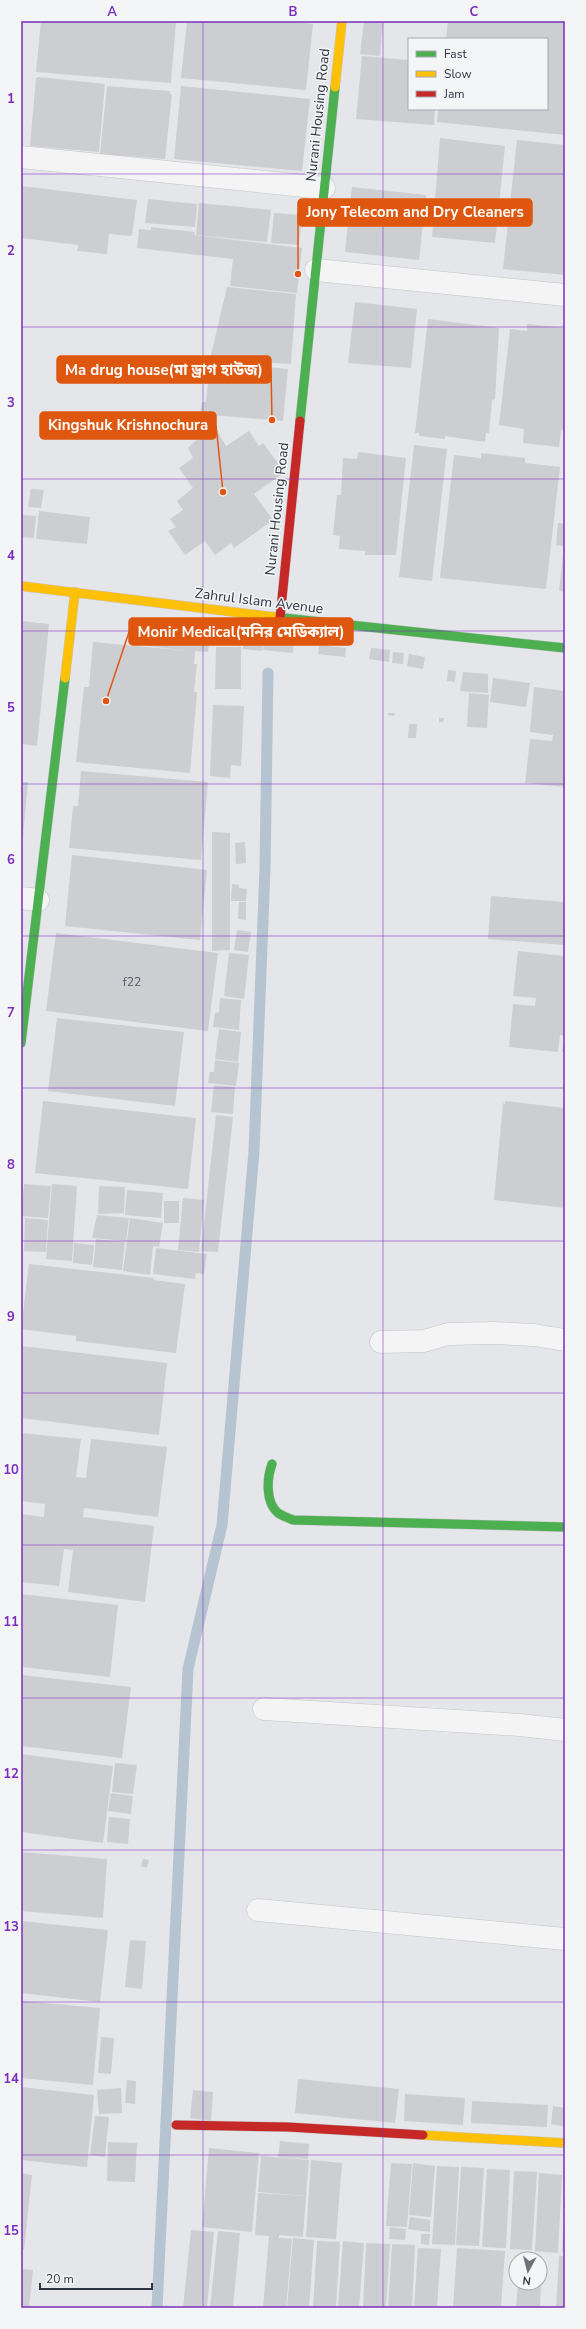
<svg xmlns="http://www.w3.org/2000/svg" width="586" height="2329" font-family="'Nunito Sans','Noto Sans Bengali',sans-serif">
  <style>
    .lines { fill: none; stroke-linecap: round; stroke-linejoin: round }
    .stream { stroke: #b6c3d0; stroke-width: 11 }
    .building { fill: #cdced1 }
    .street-casing { stroke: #c3c4c7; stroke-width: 23 }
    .fast-casing { stroke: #c3c4c7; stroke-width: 10 }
    .slow-casing { stroke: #c3c4c7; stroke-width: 10 }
    .jam-casing { stroke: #c3c4c7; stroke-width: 10 }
    .street { stroke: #f4f4f5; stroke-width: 22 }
    .fast { stroke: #4caf50; stroke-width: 9 }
    .slow { stroke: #ffc107; stroke-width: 9 }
    .jam { stroke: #c62828; stroke-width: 9 }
    .grid { fill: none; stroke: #7b2cbf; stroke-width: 1; stroke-opacity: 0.55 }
    .labels { text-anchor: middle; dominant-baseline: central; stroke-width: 3; stroke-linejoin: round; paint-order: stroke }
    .number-label { font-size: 12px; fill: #565b65 }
    .street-label { font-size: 14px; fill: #2d3440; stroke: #f3f5f7 }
    .leader { fill: none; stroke: #df570f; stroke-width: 1.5 }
    .callout-dot { fill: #df570f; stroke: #f3f5f7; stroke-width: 1.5 }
    .callout { fill: #df570f; stroke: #df570f; stroke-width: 1.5 }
    .callout-label { font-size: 15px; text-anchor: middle; font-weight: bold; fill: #fff }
    .neatline { fill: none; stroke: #7b2cbf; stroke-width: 1.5 }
    .grid-label { font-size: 13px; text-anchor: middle; font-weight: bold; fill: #7b2cbf }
  </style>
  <rect width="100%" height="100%" fill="#e4e6e9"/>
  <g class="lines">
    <polyline class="stream" points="157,2308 188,1669 222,1525 254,1151 265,869 268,673"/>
  </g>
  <g class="building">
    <polygon points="41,21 176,21 171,83 36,72"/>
    <polygon points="187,21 287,21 313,24 306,90 181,78"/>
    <polygon points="364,21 383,21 380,56 360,54"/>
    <polygon points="448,21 565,21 565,135 437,122 438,109 547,109 547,39 446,39"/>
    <polygon points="362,56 409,60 409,109 435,109 434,125 356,119"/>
    <polygon points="39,77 105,84 99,152 30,146 36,78"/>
    <polygon points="107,86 170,91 170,94 172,94 165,159 100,154"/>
    <polygon points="181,86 310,99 302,171 174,159"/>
    <polygon points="440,138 505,146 495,243 432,237"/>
    <polygon points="517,140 565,145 565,275 503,269"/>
    <polygon points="21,186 137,200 132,235 130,236 109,234 107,254 77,251 78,245 21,238"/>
    <polygon points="352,187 426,195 419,260 345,252"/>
    <polygon points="148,199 197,204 195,227 145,223"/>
    <polygon points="199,203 271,210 267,242 196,235"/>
    <polygon points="274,213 302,215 299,245 271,243"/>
    <polygon points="151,227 195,232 194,235 302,248 297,293 230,286 233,259 137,248 139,229 151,230"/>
    <polygon points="227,287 296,294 291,364 210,359"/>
    <polygon points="355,302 417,309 411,368 348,363"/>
    <polygon points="428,319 499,328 495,399 492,400 489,433 486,433 485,442 445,436 445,439 419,436 419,433 415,433"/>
    <polygon points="527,324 565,328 565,431 561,430 559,447 523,443 524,429 499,425 510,329 527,331"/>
    <polygon points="210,362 288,369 283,421 200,414 202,402 206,402"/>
    <polygon points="214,430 217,431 226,446 249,431 259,446 263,443 277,462 282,474 254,494 273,520 234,548 231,543 215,555 205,541 185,555 168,531 176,527 170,519 183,510 177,501 193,488 179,468 193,458 188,448 194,442"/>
    <polygon points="414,445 447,449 432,581 399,577"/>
    <polygon points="358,452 406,458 396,555 365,555 365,551 339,549 340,536 333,535 337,495 341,495 343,458 357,459"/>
    <polygon points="481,453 525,458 525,463 560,467 546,589 440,578 454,455 481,458"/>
    <polygon points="31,489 44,490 41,508 28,507"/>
    <polygon points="39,511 90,517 87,544 36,539"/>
    <polygon points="21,515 36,516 34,538 21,537"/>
    <polygon points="558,523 565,524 565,592 559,591 564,546 556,545"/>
    <polygon points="21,621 49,624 37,746 21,744"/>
    <polygon points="133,634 209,642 208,652 195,651 194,664 197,664 194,692 197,692 190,773 76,762 84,687 89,687 93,642 189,651 131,644"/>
    <polygon points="243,638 263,639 262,651 243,649"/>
    <polygon points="265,638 294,640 293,653 263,650"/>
    <polygon points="319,645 346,648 345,657 318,654"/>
    <polygon points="216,647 241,647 241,689 215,689"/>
    <polygon points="371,648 390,650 389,662 369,659"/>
    <polygon points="393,652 404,653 403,664 392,663"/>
    <polygon points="409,654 425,657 423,669 407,666"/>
    <polygon points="448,670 456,671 455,682 447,681"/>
    <polygon points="463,672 488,674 488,693 460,691"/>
    <polygon points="493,678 530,683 526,707 490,702"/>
    <polygon points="534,687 565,691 565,787 525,783 530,739 552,741 553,735 530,732"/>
    <polygon points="469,693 489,695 487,728 467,727"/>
    <polygon points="213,705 244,706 241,766 231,765 230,778 210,776"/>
    <polygon points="388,713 395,713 394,716 388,715"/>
    <polygon points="439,718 444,718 443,722 439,722"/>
    <polygon points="409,724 417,724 416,738 408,738"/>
    <polygon points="81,771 208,782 201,860 69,848 73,806 78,806"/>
    <polygon points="21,782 28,782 22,847 21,847"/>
    <polygon points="212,832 230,833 230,950 212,951"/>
    <polygon points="245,842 246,863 236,864 235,843"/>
    <polygon points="72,855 207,870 200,940 65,926"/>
    <polygon points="232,884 239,885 239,888 247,889 246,901 231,901"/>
    <polygon points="491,896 565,902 565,945 488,939"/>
    <polygon points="239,902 246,902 246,920 238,919"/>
    <polygon points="237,930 251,932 248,952 234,950"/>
    <polygon points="56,933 218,953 208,1031 46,1011"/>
    <polygon points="518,951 565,956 565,1036 560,1035 558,1052 509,1047 513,1004 535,1006 536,998 513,996"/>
    <polygon points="229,953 249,955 244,999 224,996"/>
    <polygon points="220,998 241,1000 239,1030 213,1027 215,1013 219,1012"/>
    <polygon points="57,1018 184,1032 175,1106 48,1091"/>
    <polygon points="219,1029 241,1032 238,1062 215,1059"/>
    <polygon points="564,1039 565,1039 565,1052 562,1052"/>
    <polygon points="215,1060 239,1063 236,1086 208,1083 210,1072 214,1072"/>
    <polygon points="214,1085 235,1087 233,1114 211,1112"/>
    <polygon points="43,1101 196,1118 188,1189 35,1173"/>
    <polygon points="505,1101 565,1108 565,1208 494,1200 503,1103 505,1104"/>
    <polygon points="216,1115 233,1117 218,1252 201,1251"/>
    <polygon points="24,1184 51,1186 48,1218 21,1216"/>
    <polygon points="52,1184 77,1186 72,1261 46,1259"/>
    <polygon points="99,1186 125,1187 124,1213 98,1214"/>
    <polygon points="127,1190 163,1193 161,1218 125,1215"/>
    <polygon points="183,1198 204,1200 199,1252 178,1250"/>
    <rect x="164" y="1201" width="15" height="22"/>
    <polygon points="97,1215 129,1218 126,1241 92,1238"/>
    <polygon points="25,1218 48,1220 46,1252 24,1251"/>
    <polygon points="130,1218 163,1223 159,1247 153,1246 150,1275 123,1271"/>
    <polygon points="96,1239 125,1242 122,1270 93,1267"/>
    <polygon points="74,1243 94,1245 92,1265 73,1263"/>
    <polygon points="156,1248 207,1254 204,1274 196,1273 195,1279 153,1274"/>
    <polygon points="29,1264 154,1278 154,1280 185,1284 176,1353 76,1341 76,1336 21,1329"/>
    <polygon points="21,1346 167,1363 159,1435 21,1418"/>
    <polygon points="21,1433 81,1439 76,1477 86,1478 91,1439 167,1447 158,1517 84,1508 83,1517 154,1526 145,1602 68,1592 73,1550 64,1549 59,1586 21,1582 21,1514 44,1517 45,1504 21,1501"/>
    <polygon points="21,1594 118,1605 110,1677 21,1667"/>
    <polygon points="21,1675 131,1687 122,1758 21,1746"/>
    <polygon points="21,1754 113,1766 103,1843 21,1832"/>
    <polygon points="115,1763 137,1765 133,1794 112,1792"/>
    <polygon points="111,1793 133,1796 131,1814 108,1811"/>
    <polygon points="109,1817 130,1819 128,1844 107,1842"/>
    <polygon points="21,1852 107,1859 103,1918 21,1911"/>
    <polygon points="143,1859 149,1860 147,1868 141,1866"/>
    <polygon points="21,1921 108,1930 100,2002 21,1993"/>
    <polygon points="130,1940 146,1941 142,1989 125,1987"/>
    <polygon points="21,2001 100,2008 93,2085 21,2078"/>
    <polygon points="101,2037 114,2038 111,2074 98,2073"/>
    <polygon points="298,2079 399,2089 395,2123 295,2113"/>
    <polygon points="127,2080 136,2081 135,2104 125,2103"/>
    <polygon points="21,2087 94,2095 87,2167 21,2160"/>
    <polygon points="121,2088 122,2113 99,2114 97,2090"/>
    <polygon points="193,2090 213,2092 211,2121 190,2118"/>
    <polygon points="405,2094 465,2098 463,2125 404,2121"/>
    <polygon points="472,2101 548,2105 547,2127 471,2123"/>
    <polygon points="553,2106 565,2108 565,2127 551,2124"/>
    <polygon points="95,2116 109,2117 105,2157 90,2155"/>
    <polygon points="280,2141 309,2144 308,2159 278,2157"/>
    <polygon points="108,2142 137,2143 135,2182 107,2181"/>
    <polygon points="209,2148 259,2153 252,2232 202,2227"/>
    <polygon points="261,2156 309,2160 306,2196 258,2192"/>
    <polygon points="311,2160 342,2163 336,2239 306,2237"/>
    <polygon points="391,2163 412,2164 407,2227 386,2226"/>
    <polygon points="413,2163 435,2166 431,2217 409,2215"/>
    <polygon points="437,2166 459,2167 455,2245 432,2244"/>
    <polygon points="461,2167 484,2168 479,2246 456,2245"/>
    <polygon points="487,2169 510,2170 506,2248 482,2247"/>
    <polygon points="514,2171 537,2172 532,2250 510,2249"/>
    <polygon points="21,2173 32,2175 24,2250 21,2250"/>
    <polygon points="539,2173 562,2175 558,2253 535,2251"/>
    <polygon points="258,2193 306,2196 303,2237 279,2235 279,2238 292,2239 286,2308 263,2308 269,2236 255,2235"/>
    <polygon points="410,2217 430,2220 430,2232 408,2229"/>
    <polygon points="564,2218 565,2218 565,2252 562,2252"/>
    <polygon points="390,2227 406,2229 405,2240 389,2239"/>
    <polygon points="191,2230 214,2232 207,2308 183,2308"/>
    <polygon points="218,2231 240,2233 233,2308 210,2308"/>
    <polygon points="421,2234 430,2234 429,2245 421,2244"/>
    <polygon points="293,2238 314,2240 309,2308 287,2308"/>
    <polygon points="317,2241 340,2242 336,2308 313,2308"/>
    <polygon points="343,2241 364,2243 359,2308 338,2308"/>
    <polygon points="366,2243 390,2244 386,2308 363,2308"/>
    <polygon points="392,2244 415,2245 412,2308 388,2308"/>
    <polygon points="418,2248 441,2249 437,2308 414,2308"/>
    <polygon points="457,2248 505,2251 501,2308 453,2308"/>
    <polygon points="520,2254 542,2256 541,2278 540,2259 519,2259"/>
    <polygon points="559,2256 565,2256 565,2308 556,2308"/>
    <polygon points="21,2269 33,2270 29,2308 21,2308"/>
    <polygon points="518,2283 541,2283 540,2308 516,2308"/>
  </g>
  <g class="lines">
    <defs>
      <g id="street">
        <polyline points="21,157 324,188"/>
        <polyline points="316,270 565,295"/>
        <polyline points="21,898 38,900"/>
        <polyline points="381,1342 424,1341 448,1334 494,1333 534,1335 565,1340"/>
        <polyline points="264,1709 520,1725 565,1730"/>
        <polyline points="258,1910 565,1939"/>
      </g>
      <g id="fast">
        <polyline points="300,421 335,87"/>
        <polyline points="275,617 565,648"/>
        <polyline points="21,1043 65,678"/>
        <path d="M 272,1464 C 267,1478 265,1502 278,1513 C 282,1516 289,1518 293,1520 L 565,1527"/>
      </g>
      <g id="slow">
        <polyline points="335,87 342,21"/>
        <polyline points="21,586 275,617"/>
        <polyline points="65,678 75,592"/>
        <polyline points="423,2135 565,2143"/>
      </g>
      <g id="jam">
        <polyline points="280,618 300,421"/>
        <polyline points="176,2125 288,2127 423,2135"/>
      </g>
    </defs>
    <use href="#street" class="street-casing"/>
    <use href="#fast" class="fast-casing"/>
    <use href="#slow" class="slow-casing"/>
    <use href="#jam" class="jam-casing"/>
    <use href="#street" class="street"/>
    <use href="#fast" class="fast"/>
    <use href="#slow" class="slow"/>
    <use href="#jam" class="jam"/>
  </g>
  <path class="grid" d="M 203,21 L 203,2308M 383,21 L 383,2308M 21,174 L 565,174M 21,327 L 565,327M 21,479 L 565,479M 21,631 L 565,631M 21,784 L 565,784M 21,936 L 565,936M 21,1088 L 565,1088M 21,1241 L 565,1241M 21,1393 L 565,1393M 21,1545 L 565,1545M 21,1698 L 565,1698M 21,1850 L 565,1850M 21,2002 L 565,2002M 21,2155 L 565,2155"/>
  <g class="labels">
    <g class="number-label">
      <text x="132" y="982">f22</text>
    </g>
    <g class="street-label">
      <text transform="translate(318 115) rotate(-84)">Nurani Housing Road</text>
      <text transform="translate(277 509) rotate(-84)">Nurani Housing Road</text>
      <text transform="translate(259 601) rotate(7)">Zahrul Islam Avenue</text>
    </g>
  </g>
  <path class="leader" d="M298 274L298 212M272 420L271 369M223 492L216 425M106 701L129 632"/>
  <g class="callout-dot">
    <circle cx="298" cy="274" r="4"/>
    <circle cx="272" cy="420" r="4"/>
    <circle cx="223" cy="492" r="4"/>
    <circle cx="106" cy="701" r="4"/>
  </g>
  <g class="callout">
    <rect x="298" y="199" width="234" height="27" rx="4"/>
    <rect x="57" y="356" width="214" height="27" rx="4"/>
    <rect x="40" y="412" width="176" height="27" rx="4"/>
    <rect x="129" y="618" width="224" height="27" rx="4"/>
  </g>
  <g class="callout-label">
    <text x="415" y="217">Jony Telecom and Dry Cleaners</text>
    <text x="164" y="375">Ma drug house(মা ড্রাগ হাউজ)</text>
    <text x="128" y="430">Kingshuk Krishnochura</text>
    <text x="241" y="637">Monir Medical(মনির মেডিক্যাল)</text>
  </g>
  <rect width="586" height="2329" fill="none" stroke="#f3f5f7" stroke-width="44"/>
  <rect x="408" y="38" width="140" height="72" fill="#f3f5f7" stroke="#a4a8ae"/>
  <rect x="416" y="51" width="20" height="6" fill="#4caf50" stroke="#a4a8ae"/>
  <text x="444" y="58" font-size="12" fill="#2d3440">Fast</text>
  <rect x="416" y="71" width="20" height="6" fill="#ffc107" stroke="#a4a8ae"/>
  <text x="444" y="78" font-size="12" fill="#2d3440">Slow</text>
  <rect x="416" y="91" width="20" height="6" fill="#c62828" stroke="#a4a8ae"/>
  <text x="444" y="98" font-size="12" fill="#2d3440">Jam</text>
  <g transform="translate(528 2271) rotate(187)"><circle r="19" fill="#f3f5f7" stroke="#a4a8ae"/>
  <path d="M0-3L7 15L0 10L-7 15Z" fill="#6d727b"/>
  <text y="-6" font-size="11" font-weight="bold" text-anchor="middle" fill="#2d3440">N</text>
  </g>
  <path d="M40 2283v6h112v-6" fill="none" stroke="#2d3440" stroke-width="2"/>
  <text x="46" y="2283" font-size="12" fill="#2d3440" stroke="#f3f5f7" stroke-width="3" paint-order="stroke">20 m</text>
  <rect x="22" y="22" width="542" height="2285" class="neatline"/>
  <g class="grid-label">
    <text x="112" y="16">A</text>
    <text x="293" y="16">B</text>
    <text x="474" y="16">C</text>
    <text x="11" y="103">1</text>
    <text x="11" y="255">2</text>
    <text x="11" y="407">3</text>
    <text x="11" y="560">4</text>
    <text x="11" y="712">5</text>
    <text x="11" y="864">6</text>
    <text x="11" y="1017">7</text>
    <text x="11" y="1169">8</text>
    <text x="11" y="1321">9</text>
    <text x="11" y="1474">10</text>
    <text x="11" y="1626">11</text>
    <text x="11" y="1778">12</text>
    <text x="11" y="1931">13</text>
    <text x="11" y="2083">14</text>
    <text x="11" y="2235">15</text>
  </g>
</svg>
